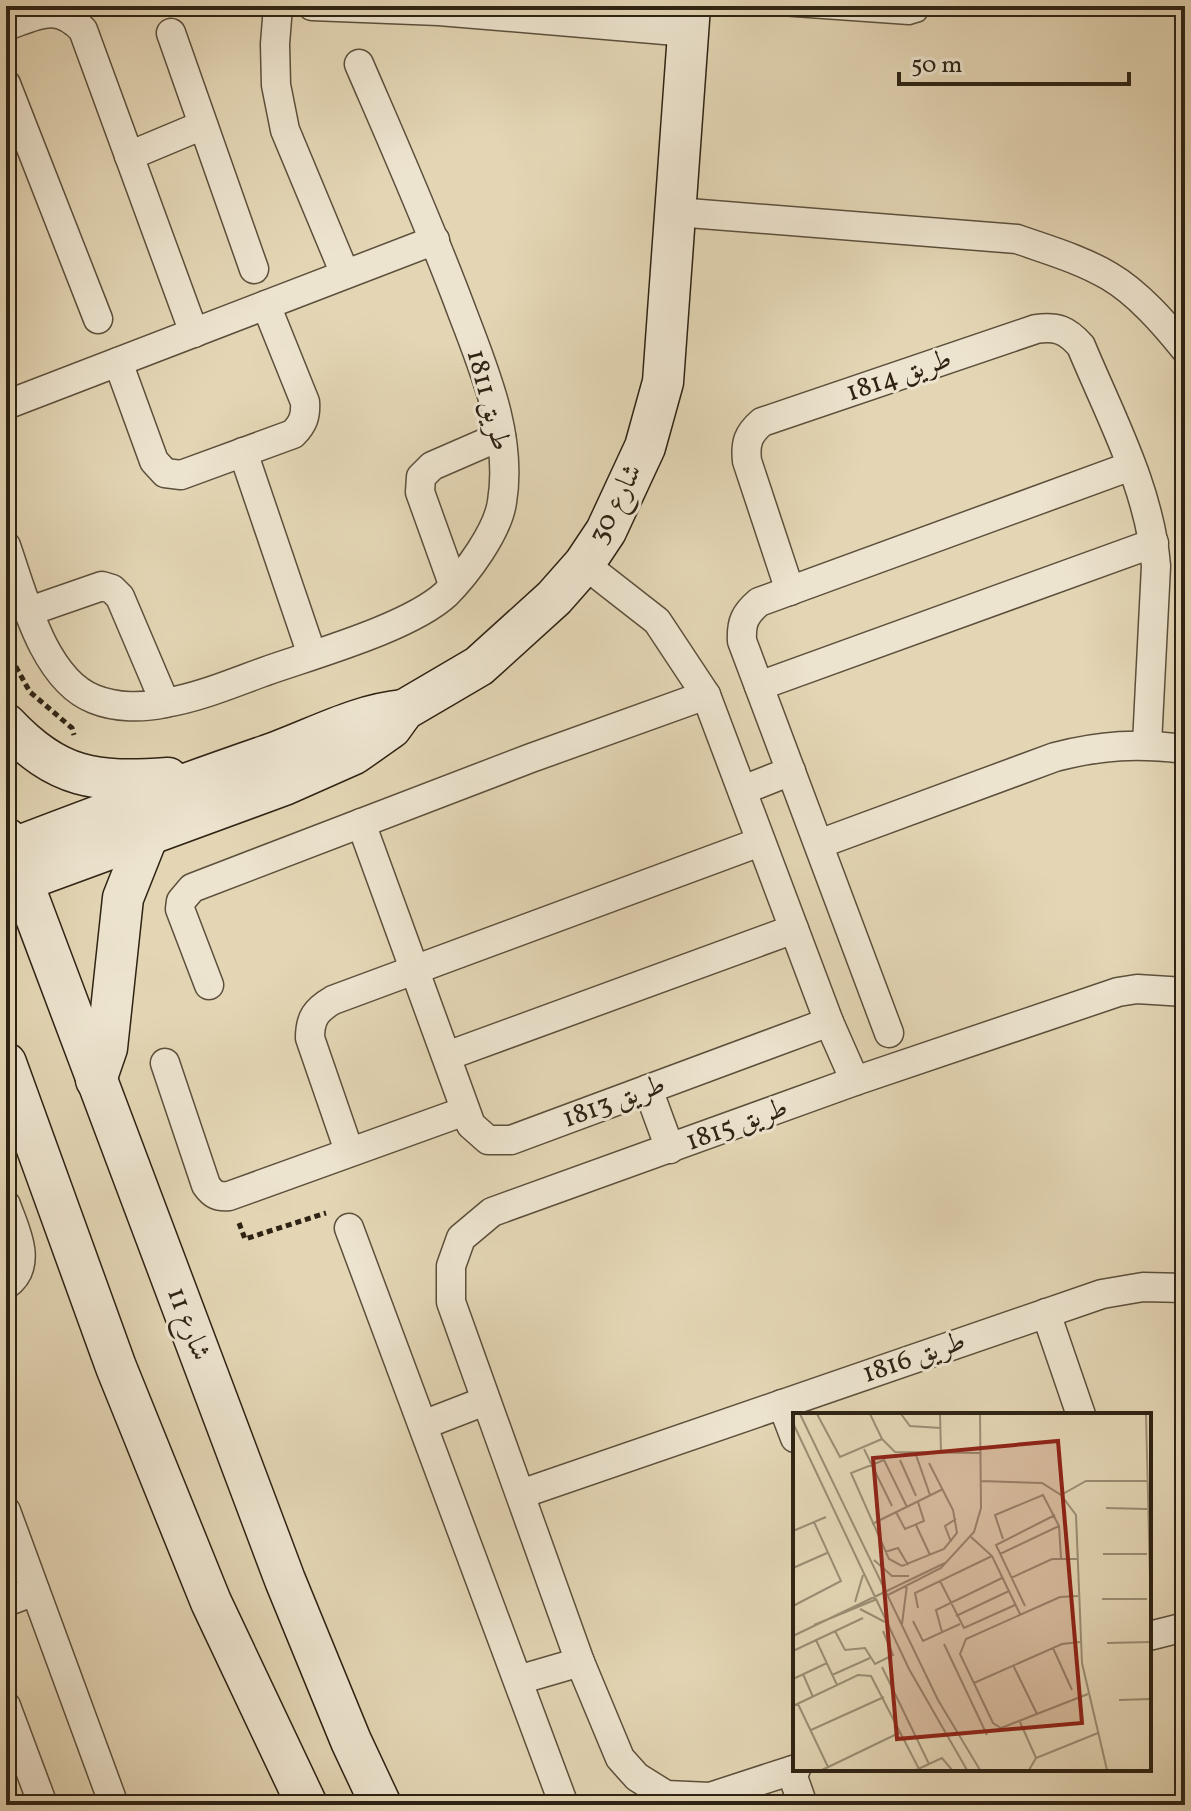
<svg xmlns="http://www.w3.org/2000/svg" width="1191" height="1811" font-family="Vollkorn,Amiri,serif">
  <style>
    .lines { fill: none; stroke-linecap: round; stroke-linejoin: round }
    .lane-casing { stroke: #5c503c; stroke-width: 17 }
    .street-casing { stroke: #5c503c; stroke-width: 31 }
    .secondary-casing { stroke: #2e2314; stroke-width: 43 }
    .path { stroke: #2e2314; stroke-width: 5; stroke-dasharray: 6 4; stroke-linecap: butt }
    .lane { stroke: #ede4cf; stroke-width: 14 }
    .street { stroke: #ede4cf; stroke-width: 28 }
    .secondary { stroke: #ede4cf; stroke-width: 40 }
    .labels { text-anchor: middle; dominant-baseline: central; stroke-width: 6; stroke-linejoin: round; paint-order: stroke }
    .street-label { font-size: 28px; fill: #2e2314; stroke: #ede4cf }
    .inset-road { fill: none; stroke: #9b8e75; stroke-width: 2 }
    .view { fill: #8f2418; fill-opacity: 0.15; stroke: #8f2418; stroke-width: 4 }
    .inset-edge { fill: none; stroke: #2e2314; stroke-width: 4 }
  </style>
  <rect width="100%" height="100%" fill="#e4d6b5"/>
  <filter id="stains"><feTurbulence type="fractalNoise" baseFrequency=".0025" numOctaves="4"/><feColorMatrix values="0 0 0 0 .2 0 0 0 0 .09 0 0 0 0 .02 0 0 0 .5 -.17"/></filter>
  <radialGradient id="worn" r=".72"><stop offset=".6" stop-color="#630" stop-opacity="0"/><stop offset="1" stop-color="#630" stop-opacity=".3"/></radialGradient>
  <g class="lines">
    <defs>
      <polyline id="lane" points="750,6 909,17 919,14 924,6"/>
      <g id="street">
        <polyline points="278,6 275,44 276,85 285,130 345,274"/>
        <polyline points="312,6 439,11 688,32"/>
        <path d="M 6,26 C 38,15 57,2 83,30 L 194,333"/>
        <polyline points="171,33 254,269"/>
        <polyline points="6,84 98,319"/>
        <polyline points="129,156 203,125"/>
        <path d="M 676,212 L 1017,239 C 1048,250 1080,259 1109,276 C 1138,293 1164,323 1185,349"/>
        <path d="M 118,362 L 154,461 L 165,473 L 181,475 L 293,434 C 303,424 306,416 305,402 L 266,305"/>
        <polyline points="6,405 435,240"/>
        <polyline points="243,452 312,655"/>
        <path d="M 6,546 C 23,594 43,679 94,699 C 116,708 143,708 165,703 C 201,697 235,682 269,670 C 318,653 410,627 446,594 C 467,573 498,531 502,502 C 513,436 484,370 461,309 C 430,226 394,145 359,64"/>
        <polyline points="584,564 657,621 706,695 829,1022 855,1081"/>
        <polyline points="453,584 420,492 421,477 432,466 501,436"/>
        <path d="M 790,591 L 747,461 C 745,443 748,434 762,422 L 1036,329 C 1057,326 1067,330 1081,346 C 1110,416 1150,489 1156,566 L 1147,744"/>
        <polyline points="30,611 102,586 112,589 120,597 165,703"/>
        <polyline points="759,686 1154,543"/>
        <polyline points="743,790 791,771"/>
        <polyline points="361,823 471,1125 488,1140 511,1140 829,1022"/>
        <path d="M 819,844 L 1055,757 C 1102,745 1137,743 1185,749"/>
        <polyline points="209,985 180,909 181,901 192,888 531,758 706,695"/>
        <path d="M 889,1033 L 742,641 C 741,622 745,614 759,602 L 1131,466"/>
        <polyline points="447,1056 794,929"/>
        <path d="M 165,1063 L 206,1185 C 213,1195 218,1197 229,1196 L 465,1111"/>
        <polyline points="648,1089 670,1149"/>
        <path d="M 349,1151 L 310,1038 C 310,1018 316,1010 333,1000 L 760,842"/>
        <path d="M 6,1205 C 15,1230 34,1265 6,1285"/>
        <polyline points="349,1228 564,1805"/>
        <polyline points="1046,1313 1081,1415"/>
        <polyline points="782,1404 795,1438"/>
        <polyline points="423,1425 485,1401"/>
        <polyline points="521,1494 1102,1294 1143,1287 1185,1288"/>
        <polyline points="6,1511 114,1805"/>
        <polyline points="6,1602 35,1591"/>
        <polyline points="1149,1636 1185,1627"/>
        <polyline points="518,1680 580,1662"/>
        <polyline points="6,1706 43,1805"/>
        <polyline points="796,1769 710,1797 666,1795 637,1777 620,1758 580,1662 451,1302 451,1266 461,1238 492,1212 855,1081 1118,992 1137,989 1185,992"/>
        <polyline points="791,1771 803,1805"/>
      </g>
      <g id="secondary">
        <path d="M 6,724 C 58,779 95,783 168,778"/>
        <polyline points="6,838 285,1580 351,1741 381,1805"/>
        <path d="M 6,851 C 92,818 178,786 265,756 C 312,740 354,715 404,710"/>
        <polyline points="6,887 284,785 354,754 391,728 404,710 479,666 554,598 584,564 606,531 645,447 663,382 690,6"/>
        <polyline points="6,1063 116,1367 211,1602 307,1805"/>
        <polyline points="96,1080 107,1048 123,898 148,835"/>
      </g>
    </defs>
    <use href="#lane" class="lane-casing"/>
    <use href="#street" class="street-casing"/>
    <use href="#secondary" class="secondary-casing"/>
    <g class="path">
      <polyline points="6,649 30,692 72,728 74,735"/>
      <polyline points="239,1223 245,1239 326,1213"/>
    </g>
    <use href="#lane" class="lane"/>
    <use href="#street" class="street"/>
    <use href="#secondary" class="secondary"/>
  </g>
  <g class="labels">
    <g class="street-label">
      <text transform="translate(899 376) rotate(-19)">طريق 1814</text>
      <text transform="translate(488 400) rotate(75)">طريق 1811</text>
      <text transform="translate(616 504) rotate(-63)">شارع 30</text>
      <text transform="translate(614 1102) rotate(-20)">طريق 1813</text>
      <text transform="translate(737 1125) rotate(-20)">طريق 1815</text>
      <text transform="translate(188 1324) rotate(69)">شارع 11</text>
      <text transform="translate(914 1358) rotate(-19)">طريق 1816</text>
    </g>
  </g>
  <g transform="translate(793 1413)">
    <rect width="358" height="358" fill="#e4d6b5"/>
    <path class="inset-road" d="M 7,1 L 145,287 L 187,357M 24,1 L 47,44 L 89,26M 77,1 L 89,26 L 102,39 L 187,40M 108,1 L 117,13 L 148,15M 147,1 L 148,40M 353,1 L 358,204M 0,10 L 116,256 L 174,357M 71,36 L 99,93M 123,42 L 137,82M 107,47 L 123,83M 188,68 L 249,70 L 268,82 L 283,102 L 289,250 L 314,357M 268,82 L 293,68 L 354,68M 114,94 L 91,47 L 58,60 L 96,146 L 109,153 L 151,136 L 164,120 L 160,97 L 136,50M 313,95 L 354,96M 103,99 L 112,116 L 131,108 L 125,89M 79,111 L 150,76M 123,112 L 137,142M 0,118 L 33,104M 178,124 L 199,143 L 227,201M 210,126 L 202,102 L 250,82 L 266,113 L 268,145M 158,129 L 152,113 L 163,106M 92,139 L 105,135 L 115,152M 207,141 L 266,113M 310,141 L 354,141M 81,147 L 99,163 L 116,163M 0,155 L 34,140M 218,165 L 259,146 L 285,146M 147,168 L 171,215 L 222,192M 95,182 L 148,155 L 181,119 L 188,95 L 187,1M 285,183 L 267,184 L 173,226 L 167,241 L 200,310 L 208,315 L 295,281M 309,186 L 354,186M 62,189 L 70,162M 0,193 L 48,168 L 21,109M 232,193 L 203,132 L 262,102M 125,195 L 122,180 L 199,143M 67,196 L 92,209M 163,203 L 216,178M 120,208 L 130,228 L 167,211M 109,211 L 114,172M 21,212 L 84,186M 42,218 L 52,237 L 72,235 L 82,251 L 100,242 L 90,218M 149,219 L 143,197 L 209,165M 0,223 L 152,150M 23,227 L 44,272M 314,230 L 358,229M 151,231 L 194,322M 260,235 L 279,277M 0,238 L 70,205M 220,252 L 244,301M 89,254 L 136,351M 10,261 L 20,284M 39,262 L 77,245M 0,266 L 34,250M 181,270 L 269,231 L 287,229M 326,287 L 358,286M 5,291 L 35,354M 0,293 L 65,262 L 78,263 L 126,356M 227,309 L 243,345M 18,317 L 91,284M 29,357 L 108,319M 123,357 L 149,345 L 159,357M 236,357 L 243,345 L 305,320"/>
    <path class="view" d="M 265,28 L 289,310 L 104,326 L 80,45 Z"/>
    <rect width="358" height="358" class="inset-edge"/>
  </g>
  <rect width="1191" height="1811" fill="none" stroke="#e4d6b5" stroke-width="32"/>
  <rect x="8" y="8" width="1175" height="1795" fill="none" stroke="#2e2314" stroke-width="4"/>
  <rect x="16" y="16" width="1159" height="1779" fill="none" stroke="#2e2314" stroke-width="2"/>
  <path d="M899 72v12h230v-12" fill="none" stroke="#2e2314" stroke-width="4"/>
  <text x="911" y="72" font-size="24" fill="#2e2314" stroke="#ede4cf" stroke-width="6" paint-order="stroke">50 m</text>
  <rect width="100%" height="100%" filter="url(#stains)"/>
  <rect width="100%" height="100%" fill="url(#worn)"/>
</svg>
